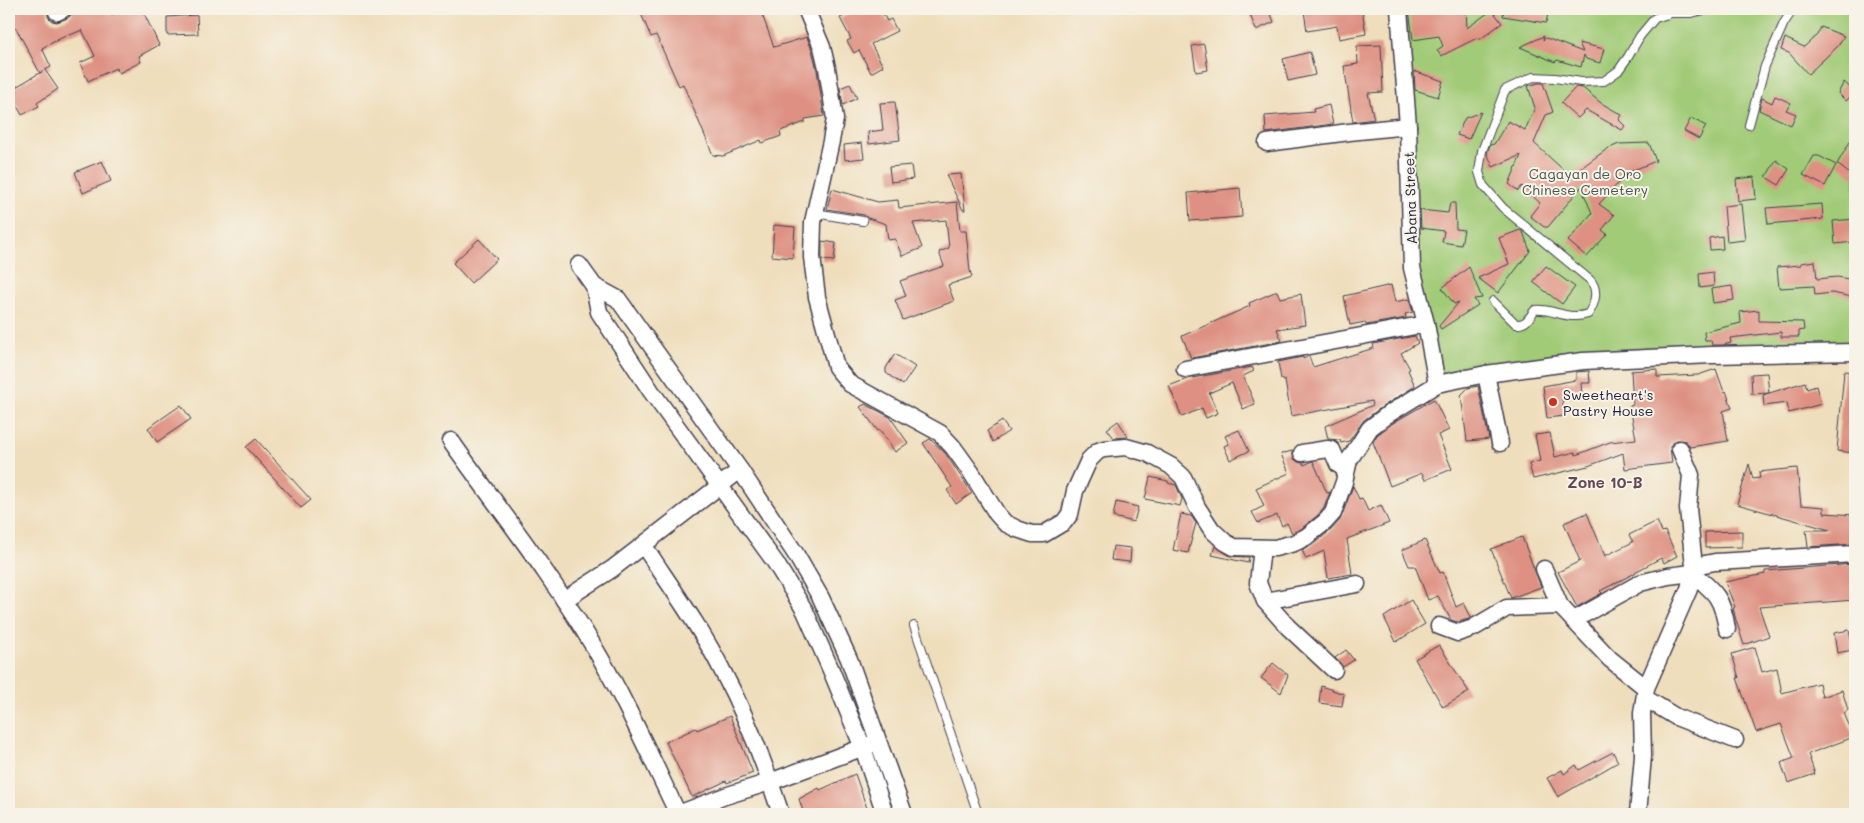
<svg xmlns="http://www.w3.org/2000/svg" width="1864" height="823" font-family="Mali,sans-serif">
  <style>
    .green { fill: #a1cb77; stroke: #627659 }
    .building { fill: #de9182 }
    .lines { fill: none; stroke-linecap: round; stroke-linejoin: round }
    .lane-casing { stroke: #413e4e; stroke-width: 10 }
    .street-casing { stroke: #413e4e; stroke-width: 19 }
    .lane { stroke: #fff; stroke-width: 8 }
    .street { stroke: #fff; stroke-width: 16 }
    .poi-dot { fill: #c8321e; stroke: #f7f3e8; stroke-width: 2 }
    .labels { text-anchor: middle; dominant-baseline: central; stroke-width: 4; stroke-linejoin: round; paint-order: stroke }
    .park-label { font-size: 14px; fill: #48554d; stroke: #f7f3e8 }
    .street-label { font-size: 14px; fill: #22223b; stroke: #f7f3e8 }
    .poi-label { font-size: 14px; fill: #22223b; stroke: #f7f3e8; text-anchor: start }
    .neighbourhood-label { font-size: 15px; font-weight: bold; fill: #644954; stroke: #f7f3e8 }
  </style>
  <rect width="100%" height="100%" fill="#f7f3e8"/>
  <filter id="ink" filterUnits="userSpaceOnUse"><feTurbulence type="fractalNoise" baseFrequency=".02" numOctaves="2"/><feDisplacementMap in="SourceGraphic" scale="10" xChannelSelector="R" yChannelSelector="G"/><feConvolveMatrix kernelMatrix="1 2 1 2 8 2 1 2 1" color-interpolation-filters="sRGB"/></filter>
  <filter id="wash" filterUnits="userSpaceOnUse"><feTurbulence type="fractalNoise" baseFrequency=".0096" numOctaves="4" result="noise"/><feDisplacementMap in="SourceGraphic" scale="20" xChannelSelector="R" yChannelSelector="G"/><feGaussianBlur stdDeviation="1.12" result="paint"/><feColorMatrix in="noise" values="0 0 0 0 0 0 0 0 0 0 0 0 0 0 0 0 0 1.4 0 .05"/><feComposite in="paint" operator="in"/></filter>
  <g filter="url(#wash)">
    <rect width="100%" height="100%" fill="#efdebc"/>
    <polygon class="green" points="1404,9 1855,9 1855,345 1648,348 1562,355 1479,365 1439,376 1415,266"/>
    <g id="blocks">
      <g class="building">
        <polygon points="18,9 48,9 48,17 52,21 57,22 68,18 72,14 73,9 107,9 111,15 123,9 142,9 159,45 139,56 141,62 119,73 116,68 88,81 80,63 95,56 82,30 70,35 69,34 42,48 51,67 45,70 58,89 37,103 39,106 22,115 9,91 43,71 40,73 16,28 14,29 9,21 9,15"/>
        <polygon points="639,9 760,9 774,47 807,37 812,50 817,70 824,116 805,119 805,122 783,130 780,132 781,136 762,143 761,140 723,156 713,155 683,84 679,86 656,35 651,37"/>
        <polygon points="858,9 880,9 887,21 891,19 897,31 871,44 883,66 871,73 859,50 854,53 847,41 851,39 840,18"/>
        <polygon points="1257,9 1269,9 1274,22 1256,30 1249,12"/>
        <polygon points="1318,9 1362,9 1366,34 1339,39 1337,26 1307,31 1304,11"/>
        <polygon points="1409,9 1466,9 1467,28 1492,10 1502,23 1479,40 1477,38 1441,56 1437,50 1443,46 1439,36 1413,40"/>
        <polygon points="1504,9 1549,9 1546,23 1503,16"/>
        <polygon points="197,15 198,34 167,35 167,17"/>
        <polygon points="1821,27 1844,36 1837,47 1808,74 1789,53 1781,50 1785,38 1804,47 1817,35"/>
        <polygon points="1544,36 1543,40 1546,38 1583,52 1579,43 1604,49 1600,63 1586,59 1584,55 1581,67 1557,60 1555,62 1520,47"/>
        <polygon points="1204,44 1208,70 1196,72 1192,46"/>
        <polygon points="1381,45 1383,92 1368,93 1374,119 1353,122 1344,66 1358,64 1357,46"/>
        <polygon points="1310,52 1315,75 1288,81 1283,59"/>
        <polygon points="1414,71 1443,81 1438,97 1415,90"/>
        <polygon points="1844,82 1855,92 1846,101 1838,93"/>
        <polygon points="1538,83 1543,83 1553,112 1546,115 1534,143 1570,176 1607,149 1619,144 1649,143 1656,161 1631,171 1632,174 1622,179 1599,204 1614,215 1602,230 1607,234 1587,257 1568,241 1592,213 1581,187 1548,227 1544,227 1530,216 1540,203 1522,186 1518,191 1509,184 1521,155 1493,167 1487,153 1490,145 1494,144 1508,121 1525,130 1535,108 1528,86"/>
        <polygon points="850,84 857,98 843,105 840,88"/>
        <polygon points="1576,87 1583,88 1601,103 1622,115 1619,120 1625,126 1622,130 1586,110 1578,118 1561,103"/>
        <polygon points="1775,96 1791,103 1786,110 1796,114 1791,125 1759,110 1762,98 1772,103"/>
        <polygon points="895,102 900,140 869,144 868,132 883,130 880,103"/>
        <polygon points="1329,105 1333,124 1266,133 1265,116 1314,112 1313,109"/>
        <polygon points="1481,112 1469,139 1457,135 1465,118"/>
        <polygon points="1691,118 1706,126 1699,139 1684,131"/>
        <polygon points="1855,133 1855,178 1837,164"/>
        <polygon points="862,143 864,158 845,160 844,145"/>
        <polygon points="1814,156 1819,156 1836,165 1825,186 1803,175"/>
        <polygon points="1776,160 1789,169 1779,185 1766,177"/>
        <polygon points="102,161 111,181 83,193 75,172"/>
        <polygon points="911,165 913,179 891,182 889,167"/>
        <polygon points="961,174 965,210 963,210 946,175"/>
        <polygon points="1754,177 1756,199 1738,201 1736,179"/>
        <polygon points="1240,188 1242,217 1190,221 1188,193"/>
        <polygon points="832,189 878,202 898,200 899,208 957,202 960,231 966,231 970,271 972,277 948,285 954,301 903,320 895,300 906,296 900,281 944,266 939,252 949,248 946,220 913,223 922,248 902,256 895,239 888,240 886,224 868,218 864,215 827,209"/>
        <polygon points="1450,203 1455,203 1456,229 1464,230 1461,245 1442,242 1444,231 1421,228 1420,210 1448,213"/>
        <polygon points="1741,204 1745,240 1727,242 1724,206"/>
        <polygon points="1822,204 1823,219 1768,224 1766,208"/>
        <polygon points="1855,219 1855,242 1835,244 1833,221"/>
        <polygon points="774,225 795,227 793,258 772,256"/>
        <polygon points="1520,230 1523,232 1530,251 1498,293 1478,278 1509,264 1499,238"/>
        <polygon points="1722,236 1723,249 1710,250 1709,238"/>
        <polygon points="479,239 497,259 471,283 453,263"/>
        <polygon points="822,241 836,243 834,261 822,260"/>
        <polygon points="1815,261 1817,279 1837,277 1855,280 1852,297 1832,293 1815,295 1814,286 1779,288 1777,267 1801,265 1801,263"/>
        <polygon points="1546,266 1575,287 1562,304 1533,282"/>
        <polygon points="1469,267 1482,298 1474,299 1478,305 1441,329 1439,326 1459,302 1454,304 1442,288"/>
        <polygon points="1713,272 1714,286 1700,288 1699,274"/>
        <polygon points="1391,285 1395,302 1409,299 1413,312 1405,314 1406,318 1366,325 1365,322 1350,325 1344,296"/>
        <polygon points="1732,286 1734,300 1713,303 1711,289"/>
        <polygon points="1277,291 1280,298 1301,294 1305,325 1277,329 1282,341 1191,358 1182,336 1250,306 1249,303"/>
        <polygon points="1759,310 1759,321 1803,322 1804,330 1799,331 1799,337 1781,337 1781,332 1730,338 1731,343 1723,345 1712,345 1711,340 1705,340 1704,332 1741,323 1740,312"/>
        <polygon points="1415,336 1418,343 1401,353 1410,369 1408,370 1415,386 1382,407 1364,420 1349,441 1341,443 1340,440 1328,439 1325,426 1373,405 1372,401 1291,416 1285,381 1281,379 1278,362 1303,357 1303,359 1309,356 1313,367 1374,348 1373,344"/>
        <polygon points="895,354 915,367 903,385 886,373 886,368"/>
        <polygon points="1252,367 1254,371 1243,376 1255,404 1243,409 1232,383 1209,393 1218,413 1206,418 1202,408 1182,417 1169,386 1187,379"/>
        <polygon points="1657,369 1657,377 1698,375 1716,369 1724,392 1726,391 1732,408 1723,411 1728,441 1690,447 1686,441 1677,440 1672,443 1670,447 1672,463 1625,469 1623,453 1588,466 1533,479 1529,464 1540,461 1535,435 1550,433 1555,457 1575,452 1576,455 1610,442 1636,439 1630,406 1633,405 1631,371"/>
        <polygon points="1589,371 1590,383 1581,383 1582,396 1562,398 1564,416 1547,418 1543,386 1576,380 1576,372"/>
        <polygon points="1844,371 1855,372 1855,453 1837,451"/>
        <polygon points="1767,373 1769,393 1752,394 1751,374"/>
        <polygon points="1805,382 1807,389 1816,386 1821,404 1789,413 1787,403 1764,406 1763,395"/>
        <polygon points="1478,386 1489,439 1467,441 1461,395 1468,388"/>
        <polygon points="1434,399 1449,430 1438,435 1452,469 1425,480 1422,473 1390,486 1373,442 1377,435 1393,423"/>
        <polygon points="865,404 890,417 908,443 895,452 880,430 878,431 860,407"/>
        <polygon points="181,405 191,419 157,442 148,428"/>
        <polygon points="1002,421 1009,431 993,442 987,431"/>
        <polygon points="1118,421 1128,436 1127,437 1114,438 1107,429"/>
        <polygon points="1239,430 1249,451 1230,460 1224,446 1229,444 1225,436"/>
        <polygon points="256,439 311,500 301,508 246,447"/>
        <polygon points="930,439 945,453 972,493 956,504 947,490 952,487 923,443"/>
        <polygon points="1292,451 1294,459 1298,462 1303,463 1304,465 1313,461 1327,493 1330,492 1324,508 1318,515 1301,529 1292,533 1287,523 1282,526 1277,515 1258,523 1252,512 1264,506 1256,488 1289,473 1281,454"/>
        <polygon points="1749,464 1753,479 1760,478 1759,472 1797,468 1801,505 1824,507 1824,513 1855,515 1855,544 1808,547 1806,530 1830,530 1737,504"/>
        <polygon points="1150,477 1168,481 1168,483 1176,485 1182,499 1180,506 1145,499"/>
        <polygon points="1353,486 1359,499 1362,498 1368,511 1381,505 1389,523 1347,539 1352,574 1328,578 1324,551 1306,559 1302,550 1312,545 1331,530 1340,520"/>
        <polygon points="1116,502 1138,507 1134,522 1113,517"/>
        <polygon points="1587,513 1605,556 1633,542 1629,535 1657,521 1662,532 1665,531 1677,556 1664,563 1661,558 1635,572 1635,573 1600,591 1602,593 1577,607 1558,572 1580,561 1564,523"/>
        <polygon points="1181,514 1191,516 1196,523 1188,553 1173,550"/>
        <polygon points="1742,531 1742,547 1705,548 1705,532"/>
        <polygon points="1522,537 1541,587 1511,598 1491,549"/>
        <polygon points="1425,540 1440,573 1443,572 1456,607 1464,603 1471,617 1469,619 1458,622 1451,620 1438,596 1428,600 1415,566 1409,566 1402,550"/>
        <polygon points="1113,546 1131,548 1130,562 1111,560"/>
        <polygon points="1215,546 1230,556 1249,557 1248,563 1212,555"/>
        <polygon points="1853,564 1855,600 1759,607 1769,636 1744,645 1736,620 1733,608 1735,607 1725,582 1765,574 1765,571"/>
        <polygon points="1411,600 1425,624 1396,642 1384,617"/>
        <polygon points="1849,630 1853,650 1837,653 1834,633"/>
        <polygon points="1439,645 1469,692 1443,707 1415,659"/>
        <polygon points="1755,647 1762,672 1777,668 1782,693 1819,683 1822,697 1842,690 1848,710 1844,713 1854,737 1808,754 1815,774 1788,783 1781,763 1794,758 1781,724 1756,732 1737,678 1739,678 1732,654"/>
        <polygon points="1346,650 1354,660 1343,667 1335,658"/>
        <polygon points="1273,663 1288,675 1281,693 1261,678"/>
        <polygon points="1321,686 1344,694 1342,706 1319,703"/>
        <polygon points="730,716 753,773 727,783 726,781 692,797 666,742 696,728 697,730"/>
        <polygon points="1613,752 1618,762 1558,797 1547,778 1562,770 1564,774 1576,765 1579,770"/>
        <polygon points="855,774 869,814 804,814 799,799 819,788 820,790"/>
      </g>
    </g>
  </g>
  <g filter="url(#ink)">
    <use href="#blocks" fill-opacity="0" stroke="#413e4e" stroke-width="1"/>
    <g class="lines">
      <defs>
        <g id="lane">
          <polyline points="1749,125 1765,66 1784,23 1793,9"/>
          <polyline points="815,213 863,221"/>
          <path d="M 1493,301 L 1516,324 C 1527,325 1529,317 1535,310 C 1553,308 1567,321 1588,314 C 1595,304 1599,290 1590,280 L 1503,208 L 1483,185 L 1479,172 L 1482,151 L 1505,90 L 1533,77 L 1555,78 L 1581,82 L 1604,81 L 1618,71 L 1628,57 L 1640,36 L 1655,18 L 1671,13 L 1690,13 L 1709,9"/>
          <polyline points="914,626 978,814"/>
        </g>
        <g id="street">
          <polyline points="806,9 822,47 827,68 835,119 831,141 813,222 812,257 817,297 836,367 850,384 940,433 953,447 971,472 997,514 1005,523 1017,529 1032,534 1044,534 1064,522 1070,514 1075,491 1089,460 1098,451 1104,449 1126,447 1147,453 1171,466 1183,477 1197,507 1212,530 1225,542 1234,547 1275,548 1294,543 1306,537 1325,522 1333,513 1344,482 1349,460 1370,428 1387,415 1437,384 1486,374 1583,361 1712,355 1855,352"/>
          <polyline points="1399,9 1408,126 1412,268 1426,324 1437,384"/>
          <polyline points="57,12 63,9"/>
          <polyline points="1267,143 1349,132 1408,126"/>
          <polyline points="579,265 594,286 618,299 740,470 795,553 821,598 849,659 904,814"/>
          <polyline points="594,286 599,312 651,391 775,562 805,611 831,670 863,748 885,814"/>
          <polyline points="1185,369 1426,324"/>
          <polyline points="1486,374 1500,443"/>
          <path d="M 451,441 C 499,509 552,576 594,647 C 626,701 651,758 678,814"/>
          <polyline points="1302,453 1328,449 1332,450 1338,464 1345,470"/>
          <path d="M 644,546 C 671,587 701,628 723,672 C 742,708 757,744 770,782 L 872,744"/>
          <polyline points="1262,548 1258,583 1265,601 1357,584"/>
          <polyline points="1694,566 1715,562 1855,554"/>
          <polyline points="1544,569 1560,606 1610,659 1646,688"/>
          <polyline points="564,600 612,569 740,470"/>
          <polyline points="1265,601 1288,627 1334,670"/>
          <path d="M 1574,620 L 1640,583 L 1668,576 L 1692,573 C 1716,593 1722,597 1727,629"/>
          <polyline points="1439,626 1458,633 1473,628 1507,608 1560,606"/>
          <polyline points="1645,698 1676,717 1735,740"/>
          <polyline points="678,814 725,796 770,782 781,814"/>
          <polyline points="1638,814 1643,756 1642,713 1646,688 1689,589 1694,566 1688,509 1691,475 1680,449"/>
        </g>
      </defs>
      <use href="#lane" class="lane-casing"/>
      <use href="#street" class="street-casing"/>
      <use href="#lane" class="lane"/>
      <use href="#street" class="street"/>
    </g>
  </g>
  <circle class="poi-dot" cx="1553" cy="402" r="5"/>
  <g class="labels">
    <g class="park-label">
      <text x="1585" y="173">Cagayan de Oro<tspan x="1585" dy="16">Chinese Cemetery</tspan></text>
    </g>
    <g class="street-label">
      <text transform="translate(1410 198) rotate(-92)">Abana Street</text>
    </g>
    <g class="poi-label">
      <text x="1563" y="394">Sweetheart's<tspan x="1563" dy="16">Pastry House</tspan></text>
    </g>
    <g class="neighbourhood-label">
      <text x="1605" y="482">Zone 10-B</text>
    </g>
  </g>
  <rect width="1864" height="823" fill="none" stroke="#f7f3e8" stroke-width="30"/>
</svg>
